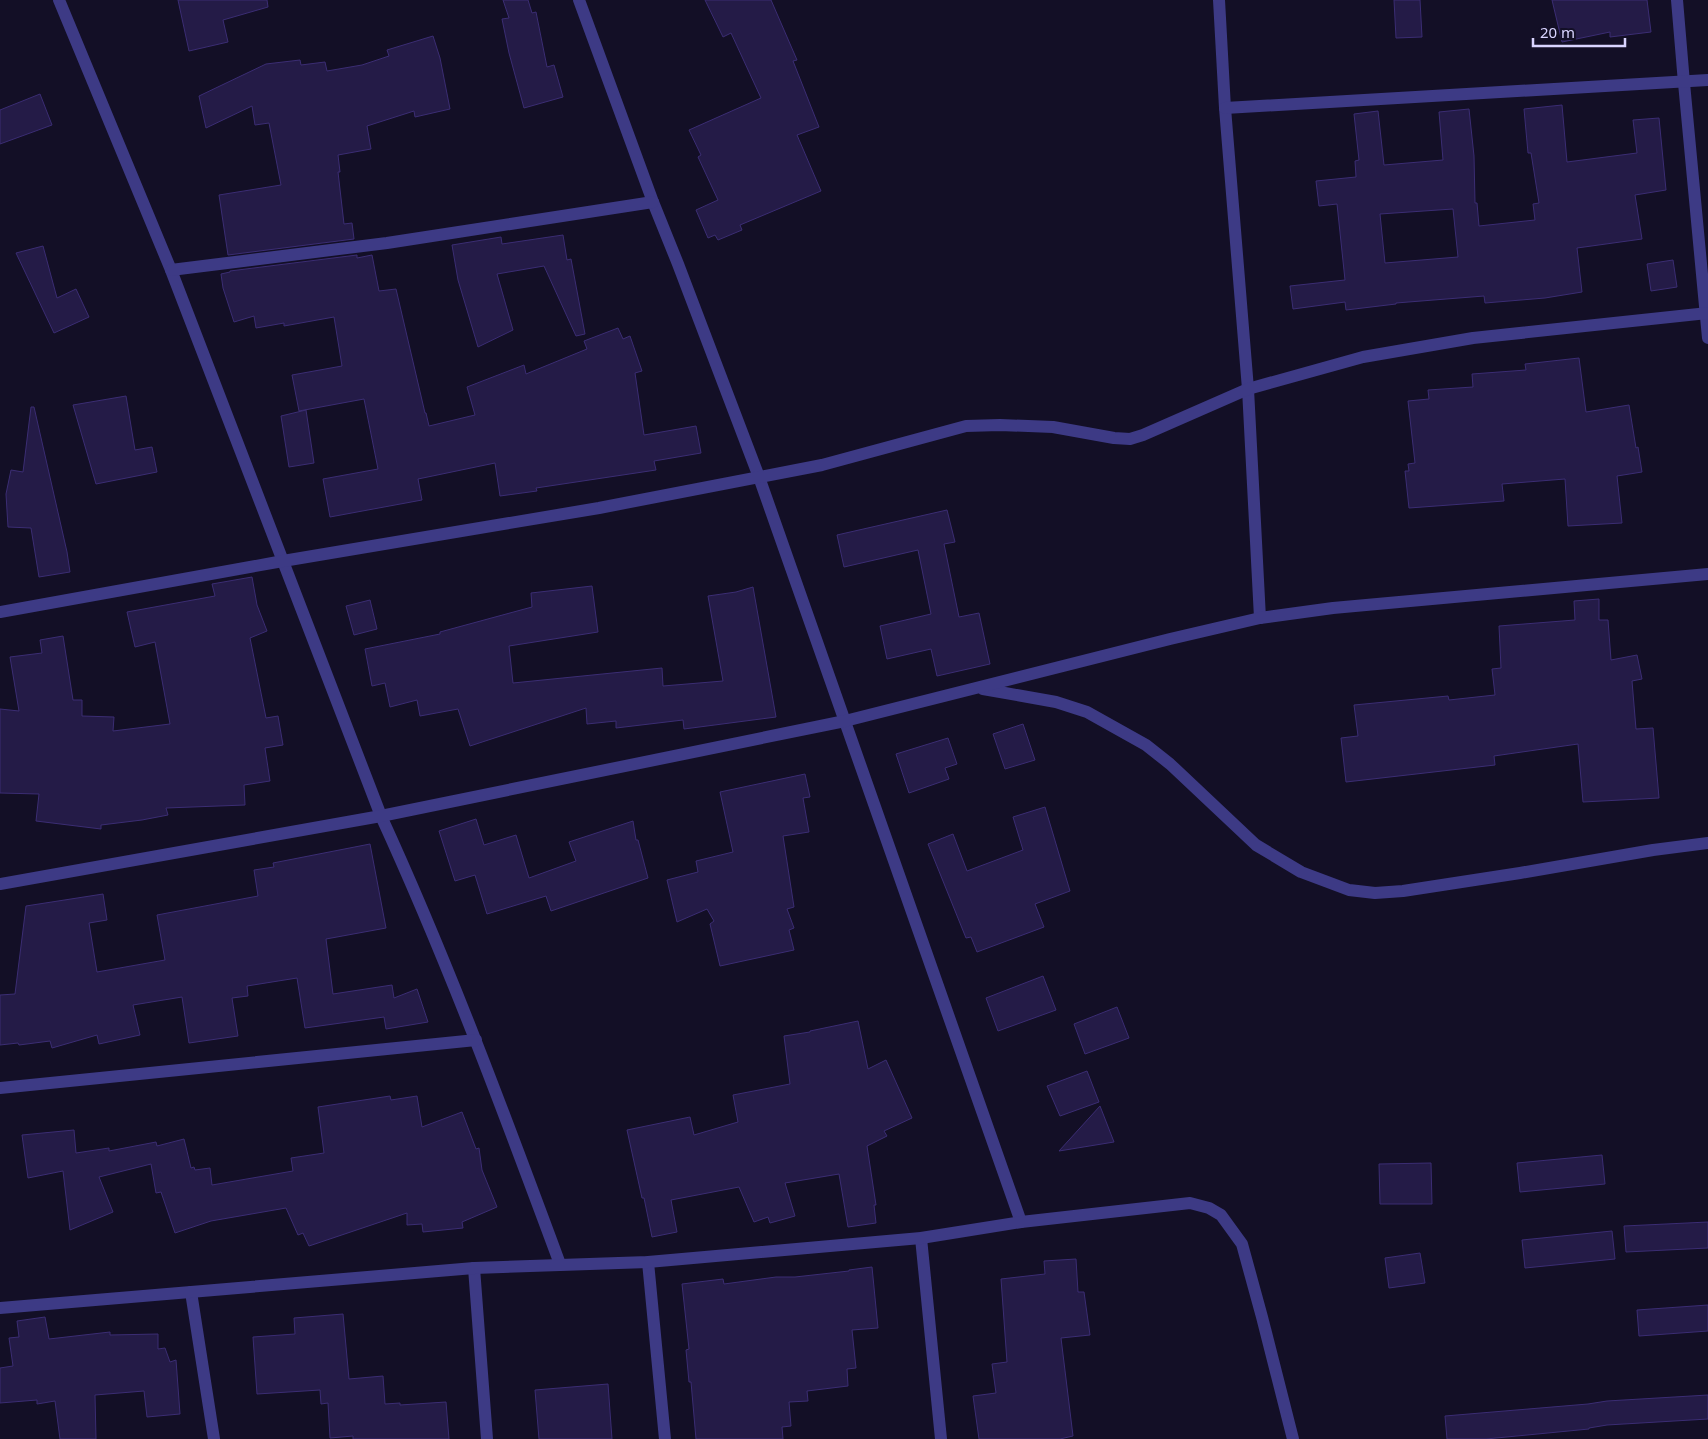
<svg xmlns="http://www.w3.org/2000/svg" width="1708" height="1439" font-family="'Noto Sans',sans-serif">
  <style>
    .building { fill: #241b47; stroke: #3b2d73; fill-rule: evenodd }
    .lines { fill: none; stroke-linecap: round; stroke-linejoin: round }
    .street { stroke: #3d3a85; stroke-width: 12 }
  </style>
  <rect width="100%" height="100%" fill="#130f26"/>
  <g class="building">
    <polygon points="178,0 267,0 268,7 223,20 228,42 189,51"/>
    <polygon points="503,0 528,0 532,13 536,12 547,67 554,65 563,97 524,108 509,53 502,19 509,18"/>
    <polygon points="705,0 771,0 797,60 793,61 819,127 797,135 821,191 740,225 742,230 718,240 715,235 708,238 696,210 718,200 698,157 701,155 689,130 761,98 731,33 723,37"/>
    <polygon points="1394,0 1420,0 1422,37 1396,38"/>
    <polygon points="1552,0 1647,0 1651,32 1610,37 1610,32 1562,42"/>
    <polygon points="433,36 440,58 450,109 415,117 414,111 367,126 371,149 338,155 340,172 338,172 344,224 352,223 354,239 228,255 219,195 281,185 269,123 255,125 252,106 206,128 199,96 266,64 300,60 301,65 325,62 327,71 362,65 389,56 387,50"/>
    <polygon points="40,94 52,125 0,144 0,110"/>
    <path d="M 1562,105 L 1567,162 L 1637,153 L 1633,120 L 1659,118 L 1666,190 L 1635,195 L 1642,239 L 1577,248 L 1582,292 L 1545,298 L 1485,303 L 1484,296 L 1396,303 L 1396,304 L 1346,310 L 1345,302 L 1293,309 L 1290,286 L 1345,280 L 1337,204 L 1319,206 L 1316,181 L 1356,177 L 1355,161 L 1359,160 L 1354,114 L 1378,111 L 1384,165 L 1443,160 L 1439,112 L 1469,109 L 1474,156 L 1475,203 L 1477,203 L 1479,226 L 1535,220 L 1533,204 L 1539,203 L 1531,153 L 1528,153 L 1524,109 ZM 1453,209 L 1458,257 L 1385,263 L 1380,214 Z"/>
    <polygon points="563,235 567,260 571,259 585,334 576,336 544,266 497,274 513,330 478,347 458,280 452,245 501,237 502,244"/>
    <polygon points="43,246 57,298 76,289 89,317 54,333 16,253"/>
    <polygon points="357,255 357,258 372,255 379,291 396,289 425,413 426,413 429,426 475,415 467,387 524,365 526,374 587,349 584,341 618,328 623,339 630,336 642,371 635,373 644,435 696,426 701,453 654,461 656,470 536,488 537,491 500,496 495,463 418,479 422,500 330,517 323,479 378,469 364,399 299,411 292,375 342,366 334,317 284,326 284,323 256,328 254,316 234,322 223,288 221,274 230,272 230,271"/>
    <polygon points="1673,260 1677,287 1651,291 1647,264"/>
    <polygon points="1579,358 1586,412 1629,405 1636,448 1638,447 1642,472 1617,476 1622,523 1568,526 1565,479 1502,484 1504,501 1409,508 1405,471 1409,471 1408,464 1415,463 1408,401 1429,399 1428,390 1473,387 1472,374 1526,370 1525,364"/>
    <polygon points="126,396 135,450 152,447 157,472 96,484 73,405"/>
    <polygon points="31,407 34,407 67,552 70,572 39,577 31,528 8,527 6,494 11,470 23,472"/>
    <polygon points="306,410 314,463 289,467 281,416"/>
    <polygon points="947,510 955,542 944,544 959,617 979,613 990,664 937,676 931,649 887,659 880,626 931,614 918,550 844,567 837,535"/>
    <polygon points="252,577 257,605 267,631 250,638 266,718 278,716 283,745 265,748 270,781 244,785 245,805 166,808 168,815 142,820 101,825 101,829 36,821 39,794 0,793 0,709 19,711 10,657 42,653 40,640 63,636 73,700 82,700 82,716 114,717 113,731 170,724 155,642 135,647 127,612 215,596 212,584"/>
    <polygon points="592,586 598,632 509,646 513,683 662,668 663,686 723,681 708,596 736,592 753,587 776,717 684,729 683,720 616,728 616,721 587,724 586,708 470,746 458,709 420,716 417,700 390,707 385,683 372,686 365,649 440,634 440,632 532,607 531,593"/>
    <polygon points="1599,599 1599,620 1608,620 1611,660 1637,655 1642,679 1632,681 1636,729 1653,728 1659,798 1583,802 1578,744 1494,756 1495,765 1346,782 1341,738 1358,736 1354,705 1448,696 1449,700 1495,695 1492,669 1501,668 1499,626 1575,620 1574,601"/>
    <polygon points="370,600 377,629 354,635 346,606"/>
    <polygon points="1023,724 1035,760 1005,769 993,734"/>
    <polygon points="948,738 957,764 945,768 949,779 909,793 896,754"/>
    <polygon points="805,774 810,797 803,798 809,832 783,836 794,907 787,909 794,928 789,930 794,950 720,966 710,924 714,921 707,909 677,922 667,880 698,872 696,861 733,852 720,792"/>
    <polygon points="1045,807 1070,891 1035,904 1044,927 977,952 971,937 966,938 928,844 953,834 967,871 1023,850 1013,817"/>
    <polygon points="476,819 484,845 516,835 529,878 576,861 569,842 633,821 636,840 638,840 648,878 551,911 546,896 487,914 475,875 455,881 439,831"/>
    <polygon points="370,844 386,928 326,939 333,994 392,985 394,998 417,989 428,1022 386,1029 384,1017 305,1028 297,978 247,986 248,996 232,998 238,1036 189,1043 182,997 133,1005 140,1035 99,1044 97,1035 52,1048 50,1041 19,1045 18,1043 0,1045 0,995 15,994 26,906 103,894 107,920 89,923 97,972 165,960 157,915 258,896 254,870 274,867 273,863"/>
    <polygon points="1043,976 1056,1010 998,1031 986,998"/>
    <polygon points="1117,1007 1129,1038 1085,1054 1074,1024"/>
    <polygon points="858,1021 868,1069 886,1060 912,1118 884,1131 887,1136 867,1146 876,1205 874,1205 876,1223 848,1227 839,1174 785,1183 795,1216 770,1223 768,1217 754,1222 739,1187 671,1200 677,1232 652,1237 644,1198 642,1198 627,1130 690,1117 694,1135 738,1122 733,1095 790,1084 784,1036 810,1032 810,1031"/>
    <polygon points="1087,1071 1099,1102 1060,1116 1047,1086"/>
    <polygon points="390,1096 391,1100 417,1096 422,1127 462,1112 476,1149 479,1148 482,1170 497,1207 462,1222 463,1228 423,1232 422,1224 407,1225 407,1213 309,1246 303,1233 298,1235 286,1208 211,1221 175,1233 161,1192 156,1193 151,1164 99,1177 113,1212 70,1230 63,1171 28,1178 22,1135 74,1130 76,1153 109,1148 109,1151 156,1142 157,1146 184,1139 191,1168 194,1167 195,1170 210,1168 212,1185 293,1171 291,1158 324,1153 318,1107"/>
    <polygon points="1100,1106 1114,1142 1059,1151"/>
    <polygon points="1602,1155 1605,1184 1520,1192 1517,1163"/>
    <polygon points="1431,1163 1432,1204 1380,1204 1379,1164"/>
    <polygon points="1708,1222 1708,1248 1626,1252 1624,1226"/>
    <polygon points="1612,1231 1615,1259 1525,1268 1522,1240"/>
    <polygon points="1420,1253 1425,1283 1389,1288 1385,1258"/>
    <polygon points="1076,1259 1078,1292 1084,1292 1090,1335 1061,1338 1073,1436 1060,1439 979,1439 973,1396 996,1393 992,1364 1007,1362 1001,1279 1045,1274 1044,1261"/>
    <polygon points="872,1267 878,1328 852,1330 856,1368 847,1369 848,1386 807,1391 808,1401 789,1402 791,1426 782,1427 783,1439 696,1439 691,1382 689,1382 686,1350 689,1349 682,1284 723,1279 724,1284 776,1277 795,1277 849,1271 849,1270"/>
    <polygon points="1708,1305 1708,1331 1639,1336 1637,1310"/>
    <polygon points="343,1314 349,1379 383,1376 385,1404 400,1403 400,1405 446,1402 449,1439 353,1439 353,1436 330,1438 328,1403 321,1404 320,1390 257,1394 253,1337 295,1334 294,1318"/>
    <polygon points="45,1317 49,1339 110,1332 110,1335 158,1334 158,1349 165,1348 170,1362 176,1360 180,1414 147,1417 144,1391 95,1395 96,1439 60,1439 55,1401 37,1404 37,1400 0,1403 0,1368 13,1366 9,1338 19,1337 17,1321"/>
    <polygon points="608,1384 612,1439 539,1439 535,1390"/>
    <polygon points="1708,1395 1708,1419 1607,1425 1589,1428 1589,1429 1486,1439 1447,1439 1445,1416 1588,1404 1607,1401"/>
  </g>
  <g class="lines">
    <g class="street">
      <path d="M 59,0 L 171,270 L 381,816 C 448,962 504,1113 560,1264"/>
      <polyline points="579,0 653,202 678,264 759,477 1021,1222"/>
      <polyline points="1219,0 1225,108 1248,389 1260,618"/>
      <polyline points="1677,0 1684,83 1708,338"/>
      <polyline points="1225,108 1708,80"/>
      <polyline points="171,270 387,243 653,202"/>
      <polyline points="0,612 283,561 599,508 822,465 966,426 1000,425 1053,427 1114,438 1130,439 1143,435 1248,389 1363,357 1473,338 1708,313"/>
      <polyline points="983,689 1056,702 1087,712 1146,745 1170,764 1256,845 1301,872 1349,890 1375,893 1403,891 1520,873 1653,850 1708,843"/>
      <polyline points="0,884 381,816 845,721 1170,639 1260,618 1333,608 1708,574"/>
      <polyline points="0,1088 476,1040"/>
      <polyline points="921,1238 941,1439"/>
      <polyline points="648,1262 665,1439"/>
      <polyline points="474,1268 487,1439"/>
      <polyline points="191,1292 214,1439"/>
      <polyline points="0,1308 474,1268 648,1262 921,1238 1021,1222 1190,1203 1209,1208 1221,1215 1242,1244 1262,1317 1293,1439"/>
    </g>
  </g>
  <path d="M1533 38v8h92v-8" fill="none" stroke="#d9d4ff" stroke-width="2.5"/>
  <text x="1540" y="38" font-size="15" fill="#d9d4ff" stroke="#130f26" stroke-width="4" paint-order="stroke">20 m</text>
</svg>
